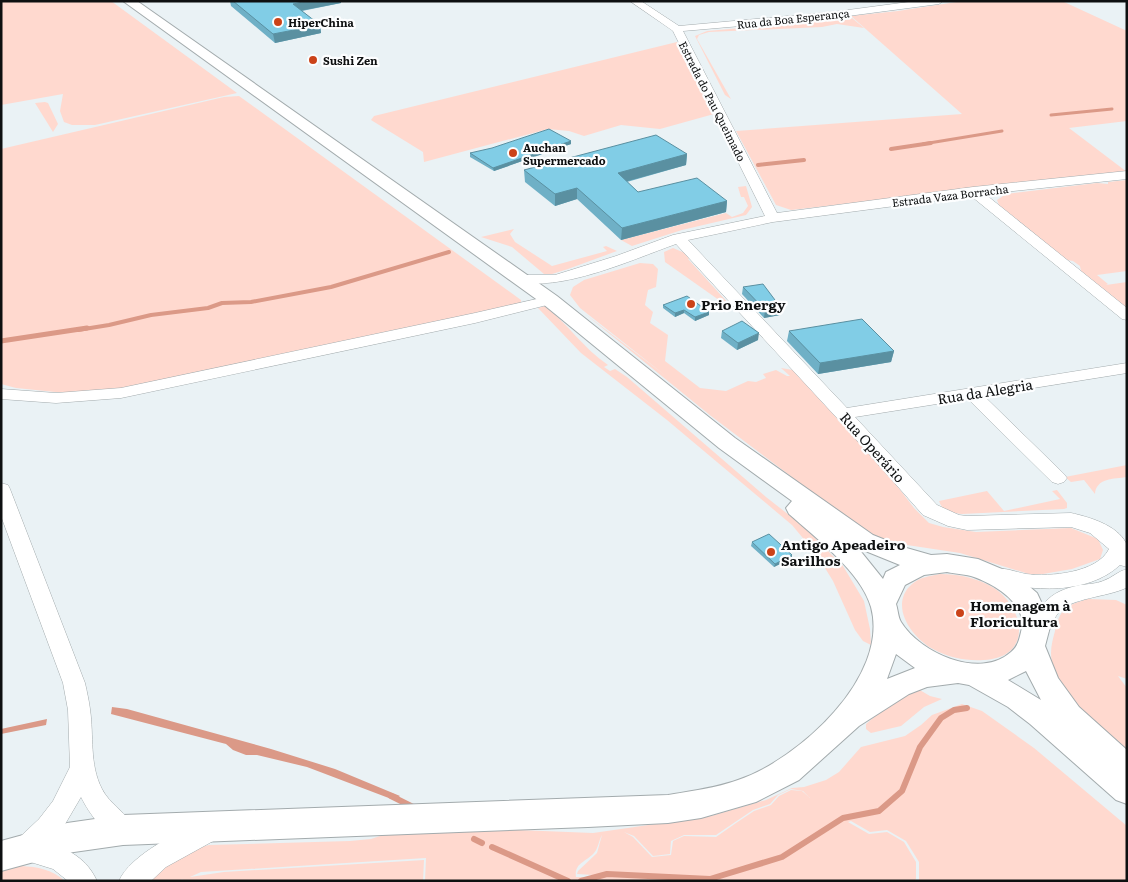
<svg xmlns="http://www.w3.org/2000/svg" width="1128" height="882" font-family="Literata,serif">
  <style>
    .green { fill: #ffd9cf; fill-rule: evenodd }
    .water { fill: #db9987 }
    .lines { fill: none; stroke-linecap: round; stroke-linejoin: round }
    .stream-far3 { stroke: #db9987; stroke-width: 3 }
    .stream-far2 { stroke: #db9987; stroke-width: 4 }
    .stream-far1 { stroke: #db9987; stroke-width: 5 }
    .stream { stroke: #db9987; stroke-width: 6 }
    .minor-casing { stroke: #a3abad; stroke-width: 1 }
    .major-casing { stroke: #a3abad; stroke-width: 2 }
    .minor { fill: #fff; fill-rule: evenodd }
    .major { fill: #fff; fill-rule: evenodd }
    .wall { fill: #6fb0c6 }
    .shaded-wall { fill: #5a90a1 }
    .building { fill: #81cde6; stroke: #5a90a1 }
    .poi-dot { fill: #cb4319; stroke: #fdfeff; stroke-width: 2 }
    .labels { text-anchor: middle; dominant-baseline: central; stroke-width: 4.5; stroke-linejoin: round; paint-order: stroke }
    .far-street-label { font-size: 11px; fill: #0e1011; stroke: #fdfeff }
    .far-poi-label { font-size: 11px; font-weight: bold; fill: #0e1011; stroke: #fdfeff; text-anchor: start }
    .poi-label { font-size: 14px; font-weight: bold; fill: #0e1011; stroke: #fdfeff; text-anchor: start }
    .street-label { font-size: 14px; fill: #0e1011; stroke: #fdfeff }
  </style>
  <rect width="100%" height="100%" fill="#eaf2f5"/>
  <g class="green">
    <polygon points="1,1 111,1 237,93 95,125 72,125 64,122 60,111 63,94 1,105"/>
    <polygon points="963,1 1062,1 1127,31 1127,121 1069,128 1127,172 791,210 776,205 736,131 962,114 851,16 898,11"/>
    <polygon points="852,18 864,28 837,24 822,27 709,32 699,35 697,39 731,99 725,95 695,36 707,31"/>
    <polygon points="677,42 714,114 660,129 621,125 584,136 569,131 548,129 424,162 423,152 371,120 374,116"/>
    <polygon points="239,96 521,300 521,303 518,307 125,388 75,394 16,388 1,384 1,149 224,97"/>
    <polygon points="45,102 48,103 58,124 53,132 35,103"/>
    <polygon points="1127,180 1127,271 1097,275 1108,284 1106,285 1127,282 1127,308 1081,271 1080,266 1073,261 1067,260 999,205 997,200 1006,194 1097,183 1108,184 1108,182"/>
    <polygon points="746,186 752,207 746,215 682,230 632,246 621,240 726,213 732,217 743,213 748,206 744,197 741,197 738,187"/>
    <polygon points="514,229 510,234 515,242 552,266 607,251 603,247 606,246 617,251 568,269 552,274 544,274 512,247 481,237"/>
    <polygon points="673,248 687,254 690,258 688,259 729,304 726,305 665,262 664,252"/>
    <polygon points="640,263 653,264 658,269 656,287 648,290 645,305 653,312 650,323 668,335 665,361 700,388 726,391 748,381 756,382 766,378 763,374 776,370 787,376 790,376 781,368 793,370 888,474 914,508 929,523 943,527 976,532 1071,528 1098,539 1103,550 1100,559 1072,569 1043,574 1029,574 960,553 887,542 867,532 845,517 711,416 584,313 666,376 580,308 570,295 573,287 584,280"/>
    <path d="M 545,306 C 568,324 583,348 608,365 L 604,367 L 610,371 L 615,369 L 627,377 L 766,497 L 803,526 L 843,566 L 864,601 L 870,629 L 871,645 L 863,641 L 855,630 L 833,581 L 817,555 L 792,525 L 667,420 L 581,353 L 538,308 Z"/>
    <path d="M 1127,465 L 1127,477 C 1114,479 1096,478 1095,494 L 1084,480 L 1071,482 L 1065,477 Z"/>
    <path d="M 1057,490 L 1067,503 L 1067,508 L 1064,509 L 962,514 C 952,513 942,511 939,501 L 987,491 L 1004,511 L 1060,499 L 1052,491 Z"/>
    <path d="M 940,574 C 959,574 977,578 994,588 C 1026,609 1032,658 984,660 C 966,661 949,658 933,649 C 912,638 888,605 912,584 C 920,577 930,576 940,574 Z"/>
    <path d="M 1088,599 L 1116,600 L 1127,605 L 1127,679 L 1118,676 L 1127,688 L 1127,752 C 1101,729 1051,691 1051,653 C 1051,646 1053,638 1055,631 C 1060,608 1067,605 1088,599 Z"/>
    <polygon points="918,689 930,696 942,699 924,707 901,726 871,733 866,729 866,724 888,705"/>
    <path d="M 962,704 L 982,711 L 1034,748 L 1127,826 L 1127,881 L 919,881 L 919,862 L 906,841 L 887,830 L 870,832 L 851,821 L 848,822 L 869,834 L 887,832 L 904,842 L 916,862 L 916,879 L 914,881 L 592,881 L 593,875 L 577,874 L 578,871 L 597,853 L 602,835 C 599,840 598,849 594,853 C 586,862 574,863 576,877 L 589,877 L 586,881 L 425,881 L 426,858 L 201,872 L 190,877 L 224,872 L 424,860 L 423,881 L 181,881 L 183,879 L 179,881 L 144,881 L 190,850 L 209,845 L 350,841 L 371,839 L 386,834 L 432,832 L 518,830 L 593,833 L 711,816 L 766,800 L 792,788 L 804,787 L 826,780 L 839,772 L 861,747 L 905,736 L 921,725 L 932,715 ZM 791,789 L 803,791 L 810,798 L 802,791 L 791,790 L 779,796 L 771,805 L 754,811 L 736,823 L 716,837 L 684,836 L 673,841 L 671,855 L 652,857 L 633,837 L 624,832 L 634,836 L 653,856 L 670,854 L 671,841 L 684,835 L 716,835 L 753,810 L 770,804 L 778,795 Z"/>
    <path d="M 21,866 C 38,867 51,869 65,881 L 1,881 L 1,869 Z"/>
  </g>
  <g class="water">
    <polygon points="112,707 127,709 271,749 335,769 400,796 394,800 307,767 257,755 246,755 233,750 226,744 111,714"/>
    <polygon points="47,719 46,725 1,734 1,729"/>
  </g>
  <g class="lines">
    <g class="stream-far3">
      <polyline points="1051,115 1112,109"/>
      <polyline points="923,144 1002,131"/>
    </g>
    <g class="stream-far2">
      <polyline points="891,149 931,143"/>
      <polyline points="758,165 804,160"/>
      <polyline points="78,330 109,325 151,315 208,308 222,303 251,302 331,287 449,252"/>
    </g>
    <polyline class="stream-far1" points="1,341 87,328"/>
    <g class="stream">
      <polyline points="391,796 413,807"/>
      <polyline points="474,839 482,843"/>
      <polyline points="492,847 568,881"/>
      <polyline points="581,881 607,874 710,879 782,857 843,818 879,811 902,791 920,747 941,718 954,710 967,708"/>
    </g>
    <defs>
      <g id="minor">
        <path d="M 630,1 L 641,1 L 679,26 L 833,12 L 916,1 L 943,1 L 939,4 L 833,18 L 683,31 L 777,213 L 973,187 L 1127,171 L 1127,179 L 985,194 L 1127,308 L 1127,320 L 1122,319 L 971,196 L 773,222 L 688,240 L 847,408 L 1127,363 L 1127,373 L 984,396 L 1064,474 L 1067,478 L 1064,482 L 1058,484 L 1052,482 L 968,399 L 855,417 L 937,505 L 959,515 L 967,516 L 1071,513 C 1089,517 1117,525 1126,543 C 1128,549 1127,560 1127,567 L 1120,565 C 1088,595 1030,592 992,580 L 989,575 L 992,570 C 1003,566 1015,572 1026,574 C 1050,577 1097,573 1109,549 L 1090,533 L 1071,527 L 967,530 L 948,526 L 923,515 L 837,418 L 676,244 C 631,260 560,293 514,281 L 512,278 L 514,275 L 555,275 L 616,256 L 673,235 L 765,216 L 673,31 Z"/>
        <polygon points="550,296 555,297 557,300 555,303 475,323 121,398 56,403 1,399 1,389 56,393 121,388 475,313"/>
        <path d="M 1,483 L 8,485 L 10,489 L 85,683 C 87,692 89,701 90,709 C 94,736 89,764 102,789 C 110,805 128,813 135,830 L 132,838 L 123,841 C 104,834 90,815 81,797 L 64,826 L 49,843 C 70,850 87,859 97,881 L 68,881 L 53,869 L 24,860 L 17,844 L 21,836 L 39,819 L 53,801 L 70,767 L 68,710 L 63,683 L 1,516 Z"/>
        <path d="M 1127,569 L 1126,588 C 1107,597 1071,598 1059,612 C 1052,620 1049,632 1044,641 L 1037,643 L 1030,641 L 1026,635 C 1040,606 1046,592 1080,585 C 1088,584 1096,584 1103,581 C 1112,578 1118,571 1127,569 Z"/>
        <path d="M 206,821 L 215,824 L 218,832 L 215,840 L 166,867 L 151,881 L 119,881 C 130,855 180,830 206,821 Z"/>
      </g>
      <path id="major" d="M 123,1 L 137,1 L 557,296 L 735,438 L 873,535 L 903,547 L 931,555 L 947,554 L 978,559 L 1016,575 L 1037,593 L 1051,623 L 1045,646 L 1058,678 L 1079,707 L 1127,750 L 1127,804 L 1116,800 L 1030,724 L 1008,707 L 969,685 L 958,683 L 927,687 L 909,694 L 859,726 L 799,780 L 756,802 L 701,818 L 668,823 L 588,827 L 123,845 L 67,853 L 1,871 L 1,841 L 67,823 L 123,815 L 668,795 C 692,791 716,788 738,780 C 798,760 890,677 871,607 C 861,572 816,538 789,514 L 786,508 L 792,501 L 719,448 L 543,304 ZM 858,548 L 900,565 L 886,572 L 883,579 ZM 947,572 C 956,574 966,574 974,577 C 996,585 1029,605 1021,632 C 1019,640 1018,646 1011,652 C 980,680 920,653 901,622 C 898,617 898,610 896,604 L 905,585 L 924,575 ZM 896,654 L 915,668 L 887,679 ZM 1026,671 L 1041,700 L 1008,680 Z"/>
    </defs>
    <use href="#minor" class="minor-casing"/>
    <use href="#major" class="major-casing"/>
    <use href="#minor" class="minor"/>
    <use href="#major" class="major"/>
  </g>
  <g class="wall">
    <polygon points="230,1 341,1 341,3 302,11 320,25 321,33 275,43 231,6"/>
    <polygon points="571,141 571,144 494,171 470,157 470,153"/>
    <polygon points="687,154 686,165 627,182 638,192 727,201 726,212 621,240 577,199 555,206 525,182 524,170"/>
    <polygon points="743,287 780,315 764,318 742,294"/>
    <polygon points="663,305 709,312 709,315 695,321 684,313 675,317 663,308"/>
    <polygon points="722,331 758,340 737,350 721,338"/>
    <polygon points="789,331 894,351 891,362 818,374 787,341"/>
    <polygon points="752,542 792,555 792,558 774,567 751,546"/>
  </g>
  <g class="shaded-wall">
    <polygon points="308,1 341,1 341,3 294,12 293,4"/>
    <polygon points="320,25 321,33 275,43 273,34"/>
    <polygon points="571,141 571,144 494,171 493,168"/>
    <polygon points="687,154 686,165 617,184 618,173"/>
    <polygon points="577,188 577,199 555,206 555,194"/>
    <polygon points="727,201 726,212 621,240 622,228"/>
    <polygon points="781,308 780,315 764,318 765,310"/>
    <polygon points="684,310 684,313 675,317 675,313"/>
    <polygon points="709,312 709,315 695,321 695,317"/>
    <polygon points="759,333 758,340 737,350 738,343"/>
    <polygon points="894,351 891,362 818,374 820,363"/>
    <polygon points="792,555 792,558 774,567 775,564"/>
  </g>
  <g class="building">
    <polygon points="233,1 308,1 293,4 320,25 273,34"/>
    <polygon points="549,129 571,141 493,168 470,153 492,148"/>
    <polygon points="656,135 687,154 618,173 638,192 697,178 727,201 622,228 577,188 555,194 524,170"/>
    <polygon points="763,284 781,308 765,310 743,287"/>
    <polygon points="687,296 709,312 695,317 684,310 675,313 663,305"/>
    <polygon points="862,319 894,351 820,363 789,331"/>
    <polygon points="742,321 759,333 738,343 722,331"/>
    <polygon points="769,534 792,555 775,564 752,542"/>
  </g>
  <g class="poi-dot">
    <circle cx="278" cy="22" r="5"/>
    <circle cx="313" cy="60" r="5"/>
    <circle cx="513" cy="153" r="5"/>
    <circle cx="691" cy="304" r="5"/>
    <circle cx="771" cy="552" r="5"/>
    <circle cx="960" cy="613" r="5"/>
  </g>
  <g class="labels">
    <g class="far-street-label">
      <text transform="translate(793 18) rotate(-6)">Rua da Boa Esperança</text>
      <text transform="translate(713 101) rotate(63)">Estrada do Pau Queimado</text>
      <text transform="translate(950 195) rotate(-7)">Estrada Vaza Borracha</text>
    </g>
    <g class="far-poi-label">
      <text x="288" y="22">HiperChina</text>
      <text x="323" y="60">Sushi Zen</text>
      <text x="523" y="147">Auchan<tspan x="523" dy="13">Supermercado</tspan></text>
    </g>
    <g class="poi-label">
      <text x="701" y="304">Prio Energy</text>
      <text x="781" y="544">Antigo Apeadeiro<tspan x="781" dy="16">Sarilhos</tspan></text>
      <text x="970" y="605">Homenagem à<tspan x="970" dy="16">Floricultura</tspan></text>
    </g>
    <g class="street-label">
      <text transform="translate(985 391) rotate(-9)">Rua da Alegria</text>
      <text transform="translate(873 447) rotate(48)">Rua Operário</text>
    </g>
  </g>
  <rect width="1128" height="882" fill="none" stroke="#0e1011" stroke-width="5"/>
</svg>
